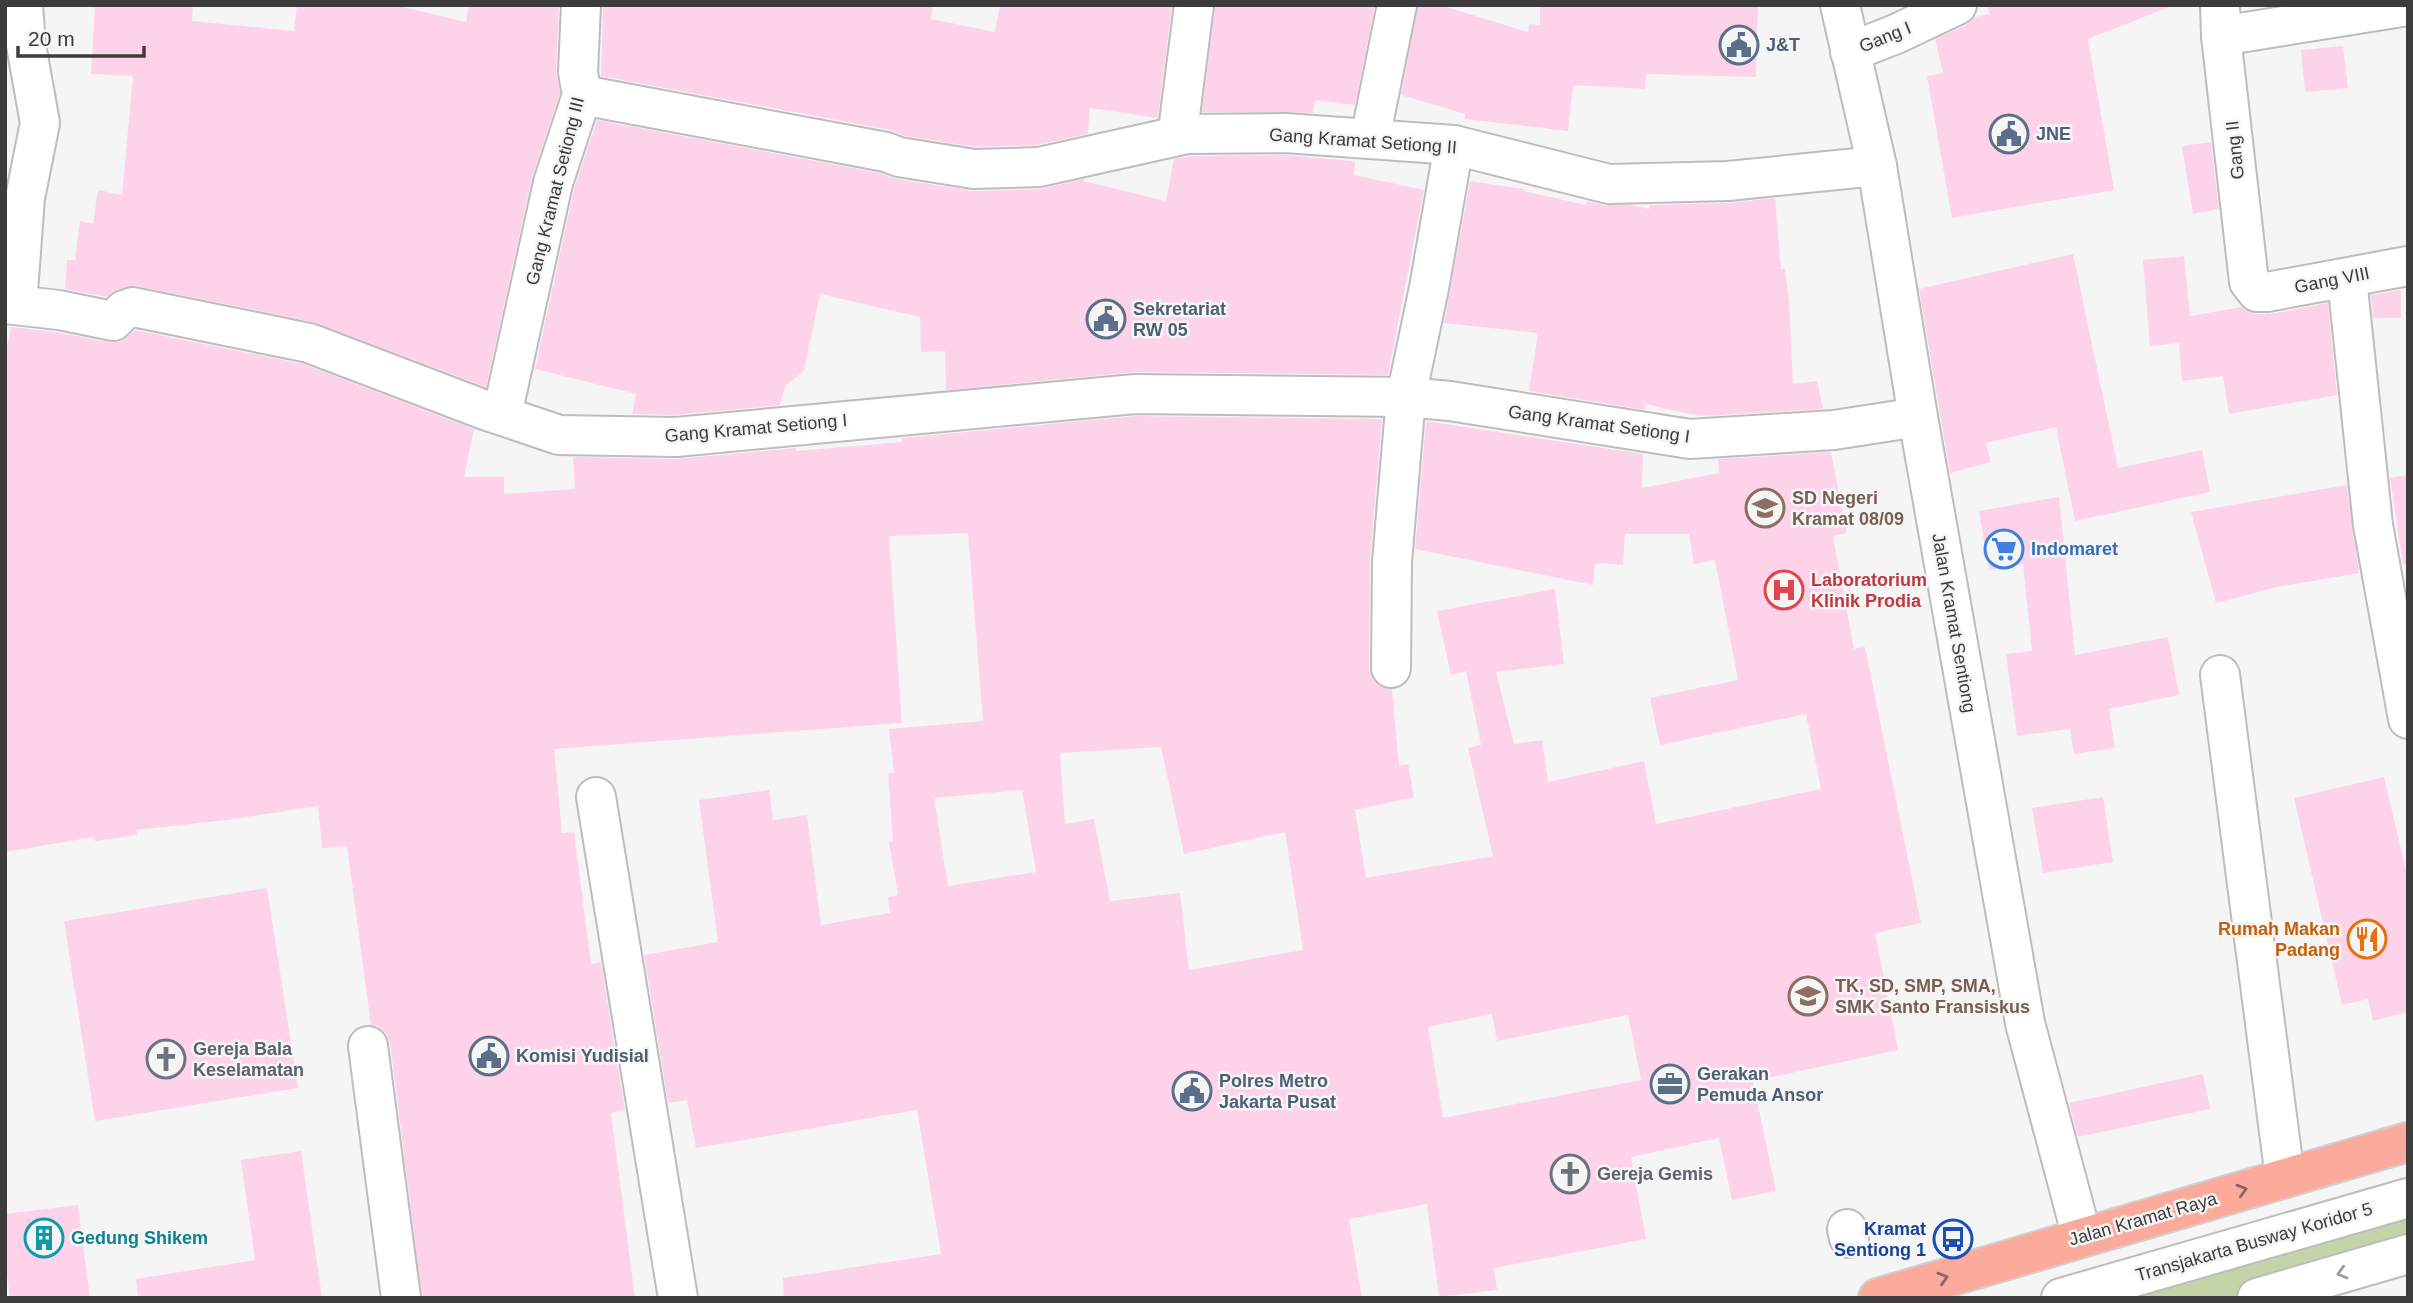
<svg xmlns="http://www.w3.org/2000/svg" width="2413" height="1303" font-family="Arial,sans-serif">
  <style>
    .green { fill: #c4d4a8 }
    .building { fill: #fed3ea; fill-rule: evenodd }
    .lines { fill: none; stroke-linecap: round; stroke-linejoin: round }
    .minor-casing { stroke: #bdbdbf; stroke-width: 42 }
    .major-casing { stroke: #d0d0d0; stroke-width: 42 }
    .minor { stroke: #fff; stroke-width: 38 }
    .major { stroke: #fbaa9b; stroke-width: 38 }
    .oneway { stroke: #886862 }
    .oneway2 { stroke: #9e9e9e }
    .labels { text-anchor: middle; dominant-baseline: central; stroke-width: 5; stroke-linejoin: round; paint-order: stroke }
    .street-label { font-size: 18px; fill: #3c3c3c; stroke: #f5f5f6 }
    .service-label { font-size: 18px; font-weight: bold; fill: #4e5e75; stroke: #f5f5f6; text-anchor: start }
    .education-label { font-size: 18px; font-weight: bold; fill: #785e54; stroke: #f5f5f6; text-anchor: start }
    .shop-label { font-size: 18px; font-weight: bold; fill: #366cbe; stroke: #f5f5f6; text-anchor: start }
    .health-label { font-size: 18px; font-weight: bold; fill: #be3a42; stroke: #f5f5f6; text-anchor: start }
    .food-label { font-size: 18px; font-weight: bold; fill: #c56008; stroke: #f5f5f6; text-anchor: end }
    .worship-label { font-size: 18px; font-weight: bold; fill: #5b616d; stroke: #f5f5f6; text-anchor: start }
    .transit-label { font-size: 18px; font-weight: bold; fill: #164399; stroke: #f5f5f6; text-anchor: end }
    .culture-label { font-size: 18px; font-weight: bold; fill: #0d838f; stroke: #f5f5f6; text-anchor: start }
  </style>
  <rect width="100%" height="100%" fill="#f5f5f6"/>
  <polygon class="green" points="2408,1200 2408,1255 2257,1298 2066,1298"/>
  <g class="building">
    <polygon points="95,5 193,5 192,21 294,31 297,5 395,5 466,22 469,5 559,5 556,71 560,93 532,178 486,387 313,322 137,286 117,289 106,297 65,289 67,260 75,260 80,221 93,224 98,190 122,195 133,76 91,74"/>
    <polygon points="603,5 933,5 931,19 995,32 1000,5 1172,5 1158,118 1090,108 1088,134 1036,145 975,147 905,136 890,130 601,76"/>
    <polygon points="1215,5 1375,5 1355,105 1315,100 1313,113 1202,112"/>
    <polygon points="1418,5 1440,5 1528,32 1529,24 1540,25 1540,5 1758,5 1756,77 1646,74 1645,89 1573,85 1568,131 1465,119 1465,114 1401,95"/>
    <polygon points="1987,5 2169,5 2169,7 2088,39 2114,190 1952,218 1927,76 1943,73 1935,39 1966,25 1975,17 1990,14"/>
    <polygon points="2343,46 2348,88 2305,92 2301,50"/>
    <polygon points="597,120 880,173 896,179 975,191 1040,189 1084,179 1084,181 1166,201 1174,159 1190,156 1284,155 1352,161 1355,163 1354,175 1424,190 1388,375 1135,372 946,390 945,351 921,352 920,317 820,294 804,371 785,386 780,405 675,415 632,414 636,394 535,369 574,189"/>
    <polygon points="2211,142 2219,209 2193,214 2182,146"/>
    <polygon points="1470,181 1524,189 1524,191 1586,205 1587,201 1604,205 1631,205 1649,209 1649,205 1729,203 1775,198 1781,269 1785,269 1789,301 1793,384 1817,381 1823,409 1700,416 1645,404 1645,410 1529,391 1538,333 1444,323"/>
    <polygon points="2073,254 2118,468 2202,450 2210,492 2075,521 2056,427 1986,443 1991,462 1950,473 1919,289"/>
    <polygon points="2184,256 2190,316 2242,307 2256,314 2271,314 2328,303 2337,395 2229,414 2223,376 2182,381 2179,343 2150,346 2143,260"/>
    <polygon points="2401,290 2401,318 2373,318 2371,295"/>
    <path d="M 11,327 L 56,332 L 109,342 L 120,342 L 135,330 L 303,364 L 474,429 L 464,477 L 504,477 L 504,494 L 575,489 L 573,457 L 676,459 L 796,448 L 796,451 L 902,442 L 902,438 L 1136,416 L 1382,419 L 1370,560 L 1369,668 L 1372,678 L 1379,686 L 1395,689 L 1392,690 L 1399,766 L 1408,764 L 1414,797 L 1355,810 L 1366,878 L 1493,856 L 1468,748 L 1481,745 L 1466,671 L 1451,675 L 1437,611 L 1555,589 L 1564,664 L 1496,672 L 1514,744 L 1542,740 L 1548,782 L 1644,761 L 1656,824 L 1821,789 L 1806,714 L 1660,745 L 1650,698 L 1738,680 L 1715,560 L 1694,564 L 1689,534 L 1625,534 L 1623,565 L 1595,563 L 1593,585 L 1415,549 L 1426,421 L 1643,454 L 1642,488 L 1719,473 L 1718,459 L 1831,452 L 1847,533 L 1833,536 L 1854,649 L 1865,647 L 1921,923 L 1875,933 L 1898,1050 L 1753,1081 L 1776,1191 L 1732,1200 L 1719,1138 L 1631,1157 L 1646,1239 L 1494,1268 L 1497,1290 L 1439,1297 L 1427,1204 L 1349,1219 L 1362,1298 L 784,1298 L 783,1278 L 941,1254 L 917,1110 L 696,1148 L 687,1100 L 668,1103 L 644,955 L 718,942 L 699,800 L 769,790 L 773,820 L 807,815 L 821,925 L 890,913 L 888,897 L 898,895 L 889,842 L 893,841 L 888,773 L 894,772 L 889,729 L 983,721 L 968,533 L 889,536 L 902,723 L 554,749 L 562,833 L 574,832 L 591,964 L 601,962 L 625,1110 L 611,1113 L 635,1298 L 422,1298 L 390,1043 L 385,1032 L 377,1026 L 371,1025 L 347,846 L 322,848 L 318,806 L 227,820 L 136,830 L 137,835 L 95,841 L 94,837 L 5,852 L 5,356 ZM 1161,747 L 1184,854 L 1285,832 L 1303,950 L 1189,970 L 1180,893 L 1110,901 L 1094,819 L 1065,824 L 1060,753 ZM 1022,790 L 1036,872 L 948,886 L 934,798 ZM 1492,1014 L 1497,1041 L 1628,1015 L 1641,1080 L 1443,1118 L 1428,1027 Z"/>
    <polygon points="2408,475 2408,564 2403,565 2390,478"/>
    <polygon points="2347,485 2359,573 2277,587 2216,603 2191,512"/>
    <polygon points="2059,497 2075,655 2168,637 2179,695 2109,709 2115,748 2074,754 2070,729 2017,736 2006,654 2032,651 2023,564 1989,570 1979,511"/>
    <polygon points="2384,777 2408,879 2408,1012 2373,1021 2368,999 2342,1005 2294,798"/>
    <polygon points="2103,797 2113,862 2043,873 2032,808"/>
    <polygon points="267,888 298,1088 95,1121 64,921"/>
    <polygon points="2203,1074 2210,1109 2078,1137 2069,1103"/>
    <polygon points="301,1151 322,1298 138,1298 136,1279 255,1260 241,1160"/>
    <polygon points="78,1205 90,1298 10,1298 5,1261 5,1214"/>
  </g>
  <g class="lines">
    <defs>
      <g id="minor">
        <polyline points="1840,5 1877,166 1918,417 2025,1023 2082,1237"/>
        <polyline points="2220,5 2221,36 2249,282 2257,292 2267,292 2408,266"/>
        <polyline points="2221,36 2408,6"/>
        <polyline points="1850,52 1896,34 1957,5"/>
        <polyline points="582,95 886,152 899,157 974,169 1039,167 1187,134 1285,133 1454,145 1609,184 1728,181 1877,166"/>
        <polyline points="1187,134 1179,123 1194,5"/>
        <polyline points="1370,139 1397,5"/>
        <polyline points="2347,279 2373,525 2408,719"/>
        <polyline points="5,304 59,310 113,321 124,310 133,307 309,343 485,410 559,435 676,437 1135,394 1406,397 1450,401 1690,439 1834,430 1918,417"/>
        <polyline points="17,305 25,198 40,123 26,45 23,5"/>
        <polyline points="502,415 553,183 582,95 578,72 581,5"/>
        <polyline points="1391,668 1392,562 1406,397 1429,288 1454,145"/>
        <polyline points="2220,675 2285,1178"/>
        <polyline points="596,797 678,1298"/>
        <polyline points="368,1046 401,1298"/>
        <polyline points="1847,1229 1849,1238"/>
        <polyline points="2061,1298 2408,1198"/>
        <polyline points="2257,1298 2408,1254"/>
      </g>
      <polyline id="major" points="1878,1298 2408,1142"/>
    </defs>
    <use href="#minor" class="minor-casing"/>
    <use href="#major" class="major-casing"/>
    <use href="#minor" class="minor"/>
    <use href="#major" class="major"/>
  </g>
  <defs><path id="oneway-chevron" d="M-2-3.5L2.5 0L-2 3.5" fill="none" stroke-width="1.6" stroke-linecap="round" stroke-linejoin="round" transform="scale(1.75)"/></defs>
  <g class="oneway">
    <use href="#oneway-chevron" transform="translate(2242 1190) rotate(-16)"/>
    <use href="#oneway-chevron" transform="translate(1943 1278) rotate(-17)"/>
  </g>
  <use class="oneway2" href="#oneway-chevron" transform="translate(2342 1273) rotate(164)"/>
  <defs>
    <symbol id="civic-ring" viewBox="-11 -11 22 22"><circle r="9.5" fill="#f5f5f6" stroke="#5c6f8a" stroke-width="1.5"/><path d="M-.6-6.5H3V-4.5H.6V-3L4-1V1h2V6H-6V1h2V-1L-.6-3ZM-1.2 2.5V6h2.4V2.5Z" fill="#5c6f8a"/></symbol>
    <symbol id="school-ring" viewBox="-11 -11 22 22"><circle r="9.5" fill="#f5f5f6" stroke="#8d6e63" stroke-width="1.5"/><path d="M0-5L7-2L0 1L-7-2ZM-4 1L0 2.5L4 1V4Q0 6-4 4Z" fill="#8d6e63"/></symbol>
    <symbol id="supermarket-ring" viewBox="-11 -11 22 22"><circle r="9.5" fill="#f5f5f6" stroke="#3f7fe0" stroke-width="1.5"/><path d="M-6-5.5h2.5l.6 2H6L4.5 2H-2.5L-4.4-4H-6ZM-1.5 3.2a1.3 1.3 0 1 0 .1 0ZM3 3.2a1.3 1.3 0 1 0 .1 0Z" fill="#3f7fe0"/></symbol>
    <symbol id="hospital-ring" viewBox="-11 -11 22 22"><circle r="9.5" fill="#f5f5f6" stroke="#e0444e" stroke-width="1.5"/><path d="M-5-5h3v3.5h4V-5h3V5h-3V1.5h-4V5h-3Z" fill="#e0444e"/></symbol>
    <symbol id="restaurant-ring" viewBox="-11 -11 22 22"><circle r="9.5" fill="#f5f5f6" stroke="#e8710a" stroke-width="1.5"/><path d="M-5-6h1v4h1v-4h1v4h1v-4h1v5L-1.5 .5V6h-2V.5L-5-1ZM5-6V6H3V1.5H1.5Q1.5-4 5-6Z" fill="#e8710a"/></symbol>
    <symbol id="church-ring" viewBox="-11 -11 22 22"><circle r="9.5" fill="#f5f5f6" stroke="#6b7280" stroke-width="1.5"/><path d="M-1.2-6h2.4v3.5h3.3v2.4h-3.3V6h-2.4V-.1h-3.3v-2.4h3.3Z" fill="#6b7280"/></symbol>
    <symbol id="office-ring" viewBox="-11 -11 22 22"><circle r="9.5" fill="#f5f5f6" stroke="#5c6f8a" stroke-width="1.5"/><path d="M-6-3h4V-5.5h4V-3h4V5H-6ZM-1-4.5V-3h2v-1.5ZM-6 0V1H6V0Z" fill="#5c6f8a"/></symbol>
    <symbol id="building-ring" viewBox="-11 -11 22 22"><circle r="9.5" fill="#f5f5f6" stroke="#0f9aa8" stroke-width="1.5"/><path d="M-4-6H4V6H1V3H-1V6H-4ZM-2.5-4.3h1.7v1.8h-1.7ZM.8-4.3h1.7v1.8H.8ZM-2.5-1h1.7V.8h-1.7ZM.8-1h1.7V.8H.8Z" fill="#0f9aa8"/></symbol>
    <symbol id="bus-ring" viewBox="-11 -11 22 22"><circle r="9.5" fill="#f5f5f6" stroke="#1a4fb4" stroke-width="1.5"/><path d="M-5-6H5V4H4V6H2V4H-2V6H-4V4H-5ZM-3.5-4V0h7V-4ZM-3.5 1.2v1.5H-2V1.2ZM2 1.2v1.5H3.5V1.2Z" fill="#1a4fb4"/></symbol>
  </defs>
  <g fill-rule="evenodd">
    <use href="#civic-ring" x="1717" y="23" width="44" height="44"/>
    <use href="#civic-ring" x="1987" y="112" width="44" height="44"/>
    <use href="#civic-ring" x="1084" y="297" width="44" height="44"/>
    <use href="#school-ring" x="1743" y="486" width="44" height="44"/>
    <use href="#supermarket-ring" x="1982" y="527" width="44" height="44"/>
    <use href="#hospital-ring" x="1762" y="568" width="44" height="44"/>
    <use href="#restaurant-ring" x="2345" y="917" width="44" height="44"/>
    <use href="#school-ring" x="1786" y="974" width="44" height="44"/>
    <use href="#civic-ring" x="467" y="1034" width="44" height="44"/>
    <use href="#church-ring" x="144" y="1037" width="44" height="44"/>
    <use href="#office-ring" x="1648" y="1062" width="44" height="44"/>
    <use href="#civic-ring" x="1170" y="1069" width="44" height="44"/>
    <use href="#church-ring" x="1548" y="1152" width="44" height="44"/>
    <use href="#building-ring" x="22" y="1216" width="44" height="44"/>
    <use href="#bus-ring" x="1931" y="1217" width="44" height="44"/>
  </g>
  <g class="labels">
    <g class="street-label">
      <text transform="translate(1885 37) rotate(-22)">Gang I</text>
      <text transform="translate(1363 141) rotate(4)">Gang Kramat Setiong II</text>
      <text transform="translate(2235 150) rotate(-96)">Gang II</text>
      <text transform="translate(555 191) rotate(-76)">Gang Kramat Setiong III</text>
      <text transform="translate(2332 280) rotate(-11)">Gang VIII</text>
      <text transform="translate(1599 424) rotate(8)">Gang Kramat Setiong I</text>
      <text transform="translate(756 428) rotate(-5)">Gang Kramat Setiong I</text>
      <text transform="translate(1954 623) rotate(80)">Jalan Kramat Sentiong</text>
      <text transform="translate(2143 1219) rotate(-16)">Jalan Kramat Raya</text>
      <text transform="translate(2254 1242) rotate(-16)">Transjakarta Busway Koridor 5</text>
    </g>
    <g class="service-label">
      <text x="1766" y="45">J&amp;T</text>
      <text x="2036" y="134">JNE</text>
      <text x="1133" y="309">Sekretariat<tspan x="1133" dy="21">RW 05</tspan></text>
      <text x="516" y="1056">Komisi Yudisial</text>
      <text x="1697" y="1074">Gerakan<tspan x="1697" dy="21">Pemuda Ansor</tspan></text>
      <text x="1219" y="1081">Polres Metro<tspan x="1219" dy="21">Jakarta Pusat</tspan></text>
    </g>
    <g class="education-label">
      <text x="1792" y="498">SD Negeri<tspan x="1792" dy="21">Kramat 08/09</tspan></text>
      <text x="1835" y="986">TK, SD, SMP, SMA,<tspan x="1835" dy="21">SMK Santo Fransiskus</tspan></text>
    </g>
    <g class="shop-label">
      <text x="2031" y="549">Indomaret</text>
    </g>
    <g class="health-label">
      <text x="1811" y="580">Laboratorium<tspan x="1811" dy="21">Klinik Prodia</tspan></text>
    </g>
    <g class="food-label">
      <text x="2340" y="929">Rumah Makan<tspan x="2340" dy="21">Padang</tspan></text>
    </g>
    <g class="worship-label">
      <text x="193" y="1049">Gereja Bala<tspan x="193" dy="21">Keselamatan</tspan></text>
      <text x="1597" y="1174">Gereja Gemis</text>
    </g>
    <g class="transit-label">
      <text x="1926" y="1229">Kramat<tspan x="1926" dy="21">Sentiong 1</tspan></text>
    </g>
    <g class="culture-label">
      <text x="71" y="1238">Gedung Shikem</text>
    </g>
  </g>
  <rect width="2413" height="1303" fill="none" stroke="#3c3c3c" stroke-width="14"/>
  <path d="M18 46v10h126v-10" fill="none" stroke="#3c3c3c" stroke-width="3.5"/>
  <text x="28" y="46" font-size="21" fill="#3c3c3c" stroke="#f5f5f6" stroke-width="5" paint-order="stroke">20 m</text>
</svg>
